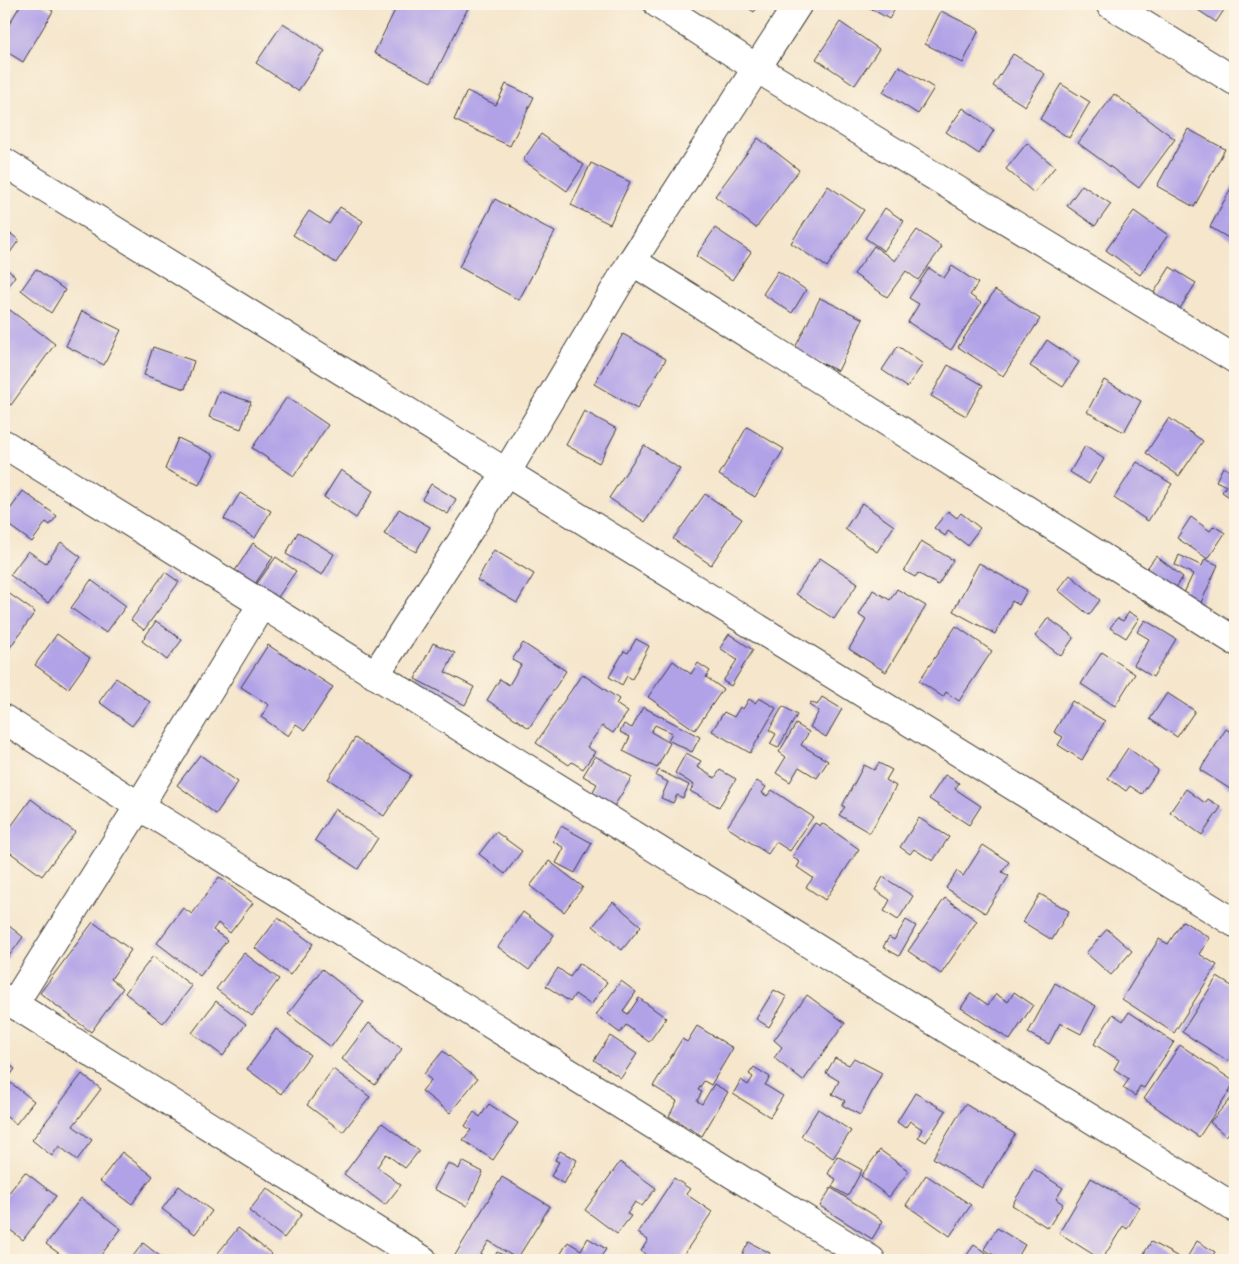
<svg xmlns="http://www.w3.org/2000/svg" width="1239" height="1264" font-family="Caveat,sans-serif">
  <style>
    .building { fill: #b1a2e7 }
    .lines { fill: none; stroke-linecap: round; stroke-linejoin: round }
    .minor-casing { stroke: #3d3a36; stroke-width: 30 }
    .minor { stroke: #fff; stroke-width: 28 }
  </style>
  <rect width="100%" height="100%" fill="#fcf5e5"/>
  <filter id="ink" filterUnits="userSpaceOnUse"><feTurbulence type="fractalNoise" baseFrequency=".02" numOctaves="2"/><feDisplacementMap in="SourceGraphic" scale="10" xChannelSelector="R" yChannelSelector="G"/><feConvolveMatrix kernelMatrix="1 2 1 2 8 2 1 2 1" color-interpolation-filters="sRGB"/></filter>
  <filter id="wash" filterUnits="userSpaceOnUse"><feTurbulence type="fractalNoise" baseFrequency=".0096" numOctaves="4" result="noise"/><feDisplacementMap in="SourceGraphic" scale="20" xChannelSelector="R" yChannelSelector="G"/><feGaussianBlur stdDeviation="1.12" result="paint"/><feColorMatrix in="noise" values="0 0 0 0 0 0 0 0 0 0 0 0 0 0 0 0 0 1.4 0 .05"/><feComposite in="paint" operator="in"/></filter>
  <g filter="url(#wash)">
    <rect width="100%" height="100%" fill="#f5e6cc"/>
    <g id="blocks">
      <g class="building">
        <polygon points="21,4 41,4 53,11 23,62 4,50 4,33"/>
        <polygon points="398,4 470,4 431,82 374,53"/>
        <polygon points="742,4 759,4 754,12"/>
        <polygon points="863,4 898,4 889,19"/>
        <polygon points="1189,4 1228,4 1216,22"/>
        <polygon points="941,11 979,30 963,63 925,44"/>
        <polygon points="840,22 879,49 855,85 816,59"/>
        <polygon points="283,23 325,51 298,91 256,63"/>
        <polygon points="1013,54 1045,74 1025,106 993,86"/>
        <polygon points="899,66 934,88 918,114 883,92"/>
        <polygon points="506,84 534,97 510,146 454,120 467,91 496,105"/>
        <polygon points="1061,84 1090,102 1069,138 1040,119"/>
        <polygon points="1114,94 1175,139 1139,188 1078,143"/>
        <polygon points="963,108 994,130 979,154 946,132"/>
        <polygon points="1188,129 1225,149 1194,207 1157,186"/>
        <polygon points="541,134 584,165 567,191 523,160"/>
        <polygon points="758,138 799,170 756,228 715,196"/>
        <polygon points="1027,143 1055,167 1034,193 1006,169"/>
        <polygon points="591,163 630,182 610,224 571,205"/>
        <polygon points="1235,181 1235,242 1210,227"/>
        <polygon points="1082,185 1111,204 1095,226 1067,206"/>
        <polygon points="828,186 864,210 827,267 791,243"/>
        <polygon points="495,199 555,232 519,300 459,267"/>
        <polygon points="340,207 363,221 336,263 293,235 309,211 329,224"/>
        <polygon points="885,208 904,221 884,251 865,238"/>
        <polygon points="1134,211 1168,235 1140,275 1106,250"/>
        <polygon points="715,228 751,252 732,280 696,256"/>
        <polygon points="4,229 19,240 4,261"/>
        <polygon points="917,230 942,247 918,280 906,271 887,297 854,274 874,246 895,261"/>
        <polygon points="952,266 978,283 970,295 981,303 951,350 908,322 919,304 909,298 929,268 944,278"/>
        <polygon points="4,267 15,276 4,292"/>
        <polygon points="1170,267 1196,283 1176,315 1150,299"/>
        <polygon points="36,269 65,290 51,313 21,290"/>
        <polygon points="778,271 806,290 792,313 763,294"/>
        <polygon points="995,290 1040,319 1003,376 958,347"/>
        <polygon points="820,298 863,319 838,371 794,350"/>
        <polygon points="10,310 55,344 11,405 4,400 4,319"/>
        <polygon points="82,311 121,330 104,365 66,346"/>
        <polygon points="623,334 666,359 637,409 594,384"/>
        <polygon points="1047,340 1079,362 1063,387 1030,366"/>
        <polygon points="898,346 923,364 907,387 882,370"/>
        <polygon points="153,347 194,361 185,389 144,375"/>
        <polygon points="948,365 983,385 966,416 931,396"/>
        <polygon points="1104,380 1141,401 1124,432 1087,412"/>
        <polygon points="219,391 251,402 241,429 209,417"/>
        <polygon points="287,397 328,425 294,476 252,448"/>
        <polygon points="584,411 617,429 599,463 566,445"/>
        <polygon points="1169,418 1203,441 1179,476 1146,453"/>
        <polygon points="747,427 784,449 755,497 719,475"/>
        <polygon points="178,438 214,455 199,485 165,469"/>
        <polygon points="644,445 680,469 645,522 609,498"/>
        <polygon points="1085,446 1104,459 1089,484 1070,472"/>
        <polygon points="1137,462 1172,484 1148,521 1114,498"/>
        <polygon points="1235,463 1235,501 1222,492 1226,486 1216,481 1223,467 1230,471"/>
        <polygon points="341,470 373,491 356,518 324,497"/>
        <polygon points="431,484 456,499 448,514 422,499"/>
        <polygon points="23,491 57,516 50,525 46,522 32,542 4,522 4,518"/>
        <polygon points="240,493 271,511 255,538 224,519"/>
        <polygon points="705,494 742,519 711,565 673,539"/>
        <polygon points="862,503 894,526 877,552 845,529"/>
        <polygon points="399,509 430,527 416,552 384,534"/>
        <polygon points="948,511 957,518 961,513 980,528 967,545 948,531 945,536 934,528"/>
        <polygon points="1191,517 1210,531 1214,526 1225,533 1208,559 1177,538"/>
        <polygon points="298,532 334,554 322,575 286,554"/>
        <polygon points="921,541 953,560 938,585 918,573 915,577 904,571"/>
        <polygon points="61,542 81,557 48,603 10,575 28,551 46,563"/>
        <polygon points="253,543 273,557 249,593 229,580"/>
        <polygon points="494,550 534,574 517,603 477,580"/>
        <polygon points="1179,555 1202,566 1205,559 1218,565 1200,605 1182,597 1193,574 1175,565"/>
        <polygon points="1156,556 1183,577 1173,592 1145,571"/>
        <polygon points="276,557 296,571 276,600 255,586"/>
        <polygon points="820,558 858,583 834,619 796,594"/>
        <polygon points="979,563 1027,590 1019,605 1012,601 995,634 953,611"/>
        <polygon points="165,572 179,582 144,630 131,620"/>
        <polygon points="1070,575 1100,600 1089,615 1058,590"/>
        <polygon points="91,580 126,606 106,633 71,608"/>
        <polygon points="897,589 926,606 886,672 849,649 866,620 859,615 873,590 890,600"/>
        <polygon points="4,590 35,612 4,656"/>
        <polygon points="1129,612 1139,618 1126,638 1110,628 1117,618 1123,621"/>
        <polygon points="1048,618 1074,637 1061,656 1035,636"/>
        <polygon points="1145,620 1176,639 1153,677 1134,665 1149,639 1137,632"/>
        <polygon points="156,621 182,640 167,660 142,641"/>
        <polygon points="956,626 992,651 959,701 946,692 943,697 919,681"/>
        <polygon points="57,634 90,658 68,689 35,665"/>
        <polygon points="729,634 753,650 731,686 723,681 737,660 720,648"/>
        <polygon points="636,639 649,646 632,679 627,676 622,685 609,677 624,651 628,653"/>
        <polygon points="433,643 455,653 445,672 474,687 465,705 415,679"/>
        <polygon points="523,643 566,671 529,728 487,700 500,679 509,685 521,665 512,660"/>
        <polygon points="268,645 333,687 305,730 296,724 288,736 261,717 269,705 241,687"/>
        <polygon points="1102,652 1135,674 1115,706 1081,684"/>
        <polygon points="673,661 691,674 698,663 710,671 706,677 723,689 695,730 648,697"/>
        <polygon points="582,674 619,699 616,704 628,712 613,733 602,726 587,747 595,752 583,769 572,762 569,765 536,743"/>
        <polygon points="116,678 150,702 132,726 99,702"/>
        <polygon points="1167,693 1195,711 1177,737 1150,719"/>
        <polygon points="822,697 842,709 826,737 810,727 819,711 809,705 811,702 817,705"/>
        <polygon points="759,698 776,708 750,753 712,731 724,712 734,717 740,707 743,709 749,699 755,703"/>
        <polygon points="1072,701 1105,721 1082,760 1058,745 1063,737 1054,732"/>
        <polygon points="783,706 797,715 778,748 770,744 776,734 769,730"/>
        <polygon points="643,707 700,737 692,752 668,740 672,733 655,725 651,732 670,743 657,768 623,751 630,737 620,732 624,724 632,728"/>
        <polygon points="796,724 809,732 801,745 828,761 817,778 799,767 790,782 776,773 786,757 779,752"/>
        <polygon points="1226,729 1235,735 1235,782 1230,789 1200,770"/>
        <polygon points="355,738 411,775 384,816 328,779"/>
        <polygon points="1128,748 1158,770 1142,794 1130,786 1126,791 1108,778"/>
        <polygon points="686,753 701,761 697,767 715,778 720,770 736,779 719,807 690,791 694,785 675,773"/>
        <polygon points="200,755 238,782 216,814 177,785"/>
        <polygon points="595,756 632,777 613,808 591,795 597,784 583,776"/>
        <polygon points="879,763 892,770 886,780 896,786 870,833 839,815 845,807 842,806 864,765 874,770"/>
        <polygon points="659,770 689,785 683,798 677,795 673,803 661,798 668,782 656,776"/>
        <polygon points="945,775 959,783 955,789 981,806 969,825 929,799"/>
        <polygon points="757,781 766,787 762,793 767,796 772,790 813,817 790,851 776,842 768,854 727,827"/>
        <polygon points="1186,789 1205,803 1208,799 1221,807 1202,835 1170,812"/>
        <polygon points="31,799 75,832 42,876 4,848 4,836"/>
        <polygon points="335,809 378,838 358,869 315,840"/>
        <polygon points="919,818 949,837 933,861 914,849 910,854 900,847"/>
        <polygon points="815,823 820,826 822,823 859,849 825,900 806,887 813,878 797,867 800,862 792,857"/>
        <polygon points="561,826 592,843 575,873 556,863 564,848 553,841"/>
        <polygon points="496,832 522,851 505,874 479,854"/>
        <polygon points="983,845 1009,862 1002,872 1009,876 985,913 946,888 957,871 963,876"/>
        <polygon points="549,861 583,887 564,912 530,886"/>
        <polygon points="219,877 253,903 230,933 218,923 213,930 227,940 200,976 157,943 183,908 192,914"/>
        <polygon points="883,877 913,896 898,920 884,911 890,900 875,890"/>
        <polygon points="1040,894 1069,911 1052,940 1023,922"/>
        <polygon points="945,898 977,921 941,974 908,951"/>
        <polygon points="613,902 641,926 622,950 593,926"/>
        <polygon points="523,912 554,935 529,970 498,947"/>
        <polygon points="278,918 313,944 290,975 255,948"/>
        <polygon points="906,920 916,926 899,956 883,947 889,937 894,940"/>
        <polygon points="1183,921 1210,938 1199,954 1217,965 1174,1033 1122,999 1159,939 1168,944"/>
        <polygon points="4,922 23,937 4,963"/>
        <polygon points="93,922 131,950 111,979 123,988 91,1032 40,993"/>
        <polygon points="1107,929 1132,951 1111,975 1086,953"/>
        <polygon points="244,953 279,979 252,1016 216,989"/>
        <polygon points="153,956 192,986 163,1023 125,993"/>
        <polygon points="579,963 607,982 591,1005 575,994 570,1002 546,986 558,968 570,977"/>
        <polygon points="322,969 364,1002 331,1047 288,1014"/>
        <polygon points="1217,977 1235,988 1235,1049 1228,1061 1182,1032"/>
        <polygon points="621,981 636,992 623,1011 628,1014 639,998 666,1018 649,1042 626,1025 620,1033 596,1015"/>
        <polygon points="1055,983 1096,1006 1081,1034 1060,1023 1049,1044 1028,1033"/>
        <polygon points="774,990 787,997 769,1027 756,1019"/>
        <polygon points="1014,992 1033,1005 1010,1040 961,1008 971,993 988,1005 996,994 1008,1002"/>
        <polygon points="807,995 845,1023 803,1081 774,1058 782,1047 774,1040"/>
        <polygon points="216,1001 246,1024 223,1056 192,1033"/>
        <polygon points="1129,1012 1174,1042 1144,1088 1140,1086 1135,1096 1123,1088 1129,1079 1114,1069 1119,1060 1094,1044 1113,1014 1123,1021"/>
        <polygon points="369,1023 402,1049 375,1085 342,1059"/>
        <polygon points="697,1026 733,1048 711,1085 704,1081 698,1090 702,1092 697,1101 702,1104 714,1084 728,1092 702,1136 669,1116 677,1101 653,1086 682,1039 687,1042"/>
        <polygon points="276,1029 310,1055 281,1094 247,1069"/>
        <polygon points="610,1036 637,1054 621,1078 594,1060"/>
        <polygon points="1180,1045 1235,1082 1199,1137 1144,1099"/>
        <polygon points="443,1051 477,1079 450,1113 422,1091 431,1080 424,1074"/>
        <polygon points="835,1058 849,1065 854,1058 882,1073 860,1115 842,1105 845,1101 832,1094 839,1081 826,1073"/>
        <polygon points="4,1061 15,1069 7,1080 34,1101 16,1124 4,1115"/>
        <polygon points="754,1067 770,1077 765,1085 783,1096 770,1117 733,1094 741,1080 748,1085 753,1077 749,1074"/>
        <polygon points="333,1069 370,1097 343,1132 307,1105"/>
        <polygon points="82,1074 101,1089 73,1126 92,1140 77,1160 59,1146 52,1156 32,1140"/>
        <polygon points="915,1093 946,1111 926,1142 918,1137 922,1129 910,1121 905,1128 897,1122"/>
        <polygon points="1233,1096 1235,1099 1235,1130 1233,1128 1226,1136 1210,1122"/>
        <polygon points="489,1104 518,1123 493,1160 463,1140 471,1130 465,1126 474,1112 480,1117"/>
        <polygon points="965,1104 1015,1134 982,1188 933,1158"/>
        <polygon points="818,1109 851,1131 833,1158 801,1136"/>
        <polygon points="382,1123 419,1151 405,1168 386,1154 377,1167 401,1185 385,1205 344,1174"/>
        <polygon points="880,1150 909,1171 889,1197 861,1176"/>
        <polygon points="560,1151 577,1160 564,1184 551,1176 559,1162 555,1160"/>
        <polygon points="122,1152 153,1176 132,1204 100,1181"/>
        <polygon points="837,1156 862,1170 848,1196 832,1187 836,1179 828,1174"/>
        <polygon points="462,1161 483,1172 467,1206 434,1189 448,1163 459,1169"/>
        <polygon points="620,1162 656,1188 642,1206 635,1202 627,1214 631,1216 617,1234 585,1210"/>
        <polygon points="1034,1169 1063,1188 1056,1199 1063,1204 1048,1228 1012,1205"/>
        <polygon points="25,1172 56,1196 23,1240 4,1225 4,1199"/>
        <polygon points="926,1175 971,1205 950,1236 906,1205"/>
        <polygon points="502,1177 550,1206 517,1259 489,1241 477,1260 460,1260 454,1257"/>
        <polygon points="674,1178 690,1189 686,1194 712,1212 680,1260 654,1260 641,1251 648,1240 638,1233"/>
        <polygon points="1091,1178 1140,1207 1127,1229 1123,1226 1102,1260 1059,1233"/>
        <polygon points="179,1186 212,1211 195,1234 162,1209"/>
        <polygon points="267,1188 302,1214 284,1238 249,1211"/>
        <polygon points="831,1188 883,1221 872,1239 820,1206"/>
        <polygon points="81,1198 121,1229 97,1260 68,1260 46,1244"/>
        <polygon points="238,1228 272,1254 267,1260 217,1260 214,1258"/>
        <polygon points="997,1228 1025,1245 1016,1260 1001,1260 984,1249"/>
        <polygon points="588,1238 606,1249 599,1260 557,1260 568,1242 581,1250"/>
        <polygon points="1197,1241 1215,1252 1210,1260 1186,1259"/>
        <polygon points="749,1242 770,1253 766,1260 739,1260"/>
        <polygon points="1151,1242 1184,1260 1140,1260"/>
        <polygon points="143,1243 165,1260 130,1260"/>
        <polygon points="974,1245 997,1260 964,1259"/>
        <polygon points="497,1252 513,1260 493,1260"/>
      </g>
    </g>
  </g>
  <g filter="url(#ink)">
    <use href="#blocks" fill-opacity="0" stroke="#3d3a36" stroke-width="1"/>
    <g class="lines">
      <defs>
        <g id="minor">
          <polyline points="658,4 758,69 1235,359"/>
          <polyline points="1110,4 1235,81"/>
          <polyline points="4,162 1235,923"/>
          <polyline points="632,261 1235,641"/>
          <polyline points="4,444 1235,1208"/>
          <polyline points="375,675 506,473 632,261 798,4"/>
          <polyline points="4,719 139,806 871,1260"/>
          <polyline points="4,998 423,1260"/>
          <polyline points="14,1004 139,806 262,604"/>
        </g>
      </defs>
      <use href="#minor" class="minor-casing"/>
      <use href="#minor" class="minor"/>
    </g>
  </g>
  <rect width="1239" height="1264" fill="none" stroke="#fcf5e5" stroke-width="20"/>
</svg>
